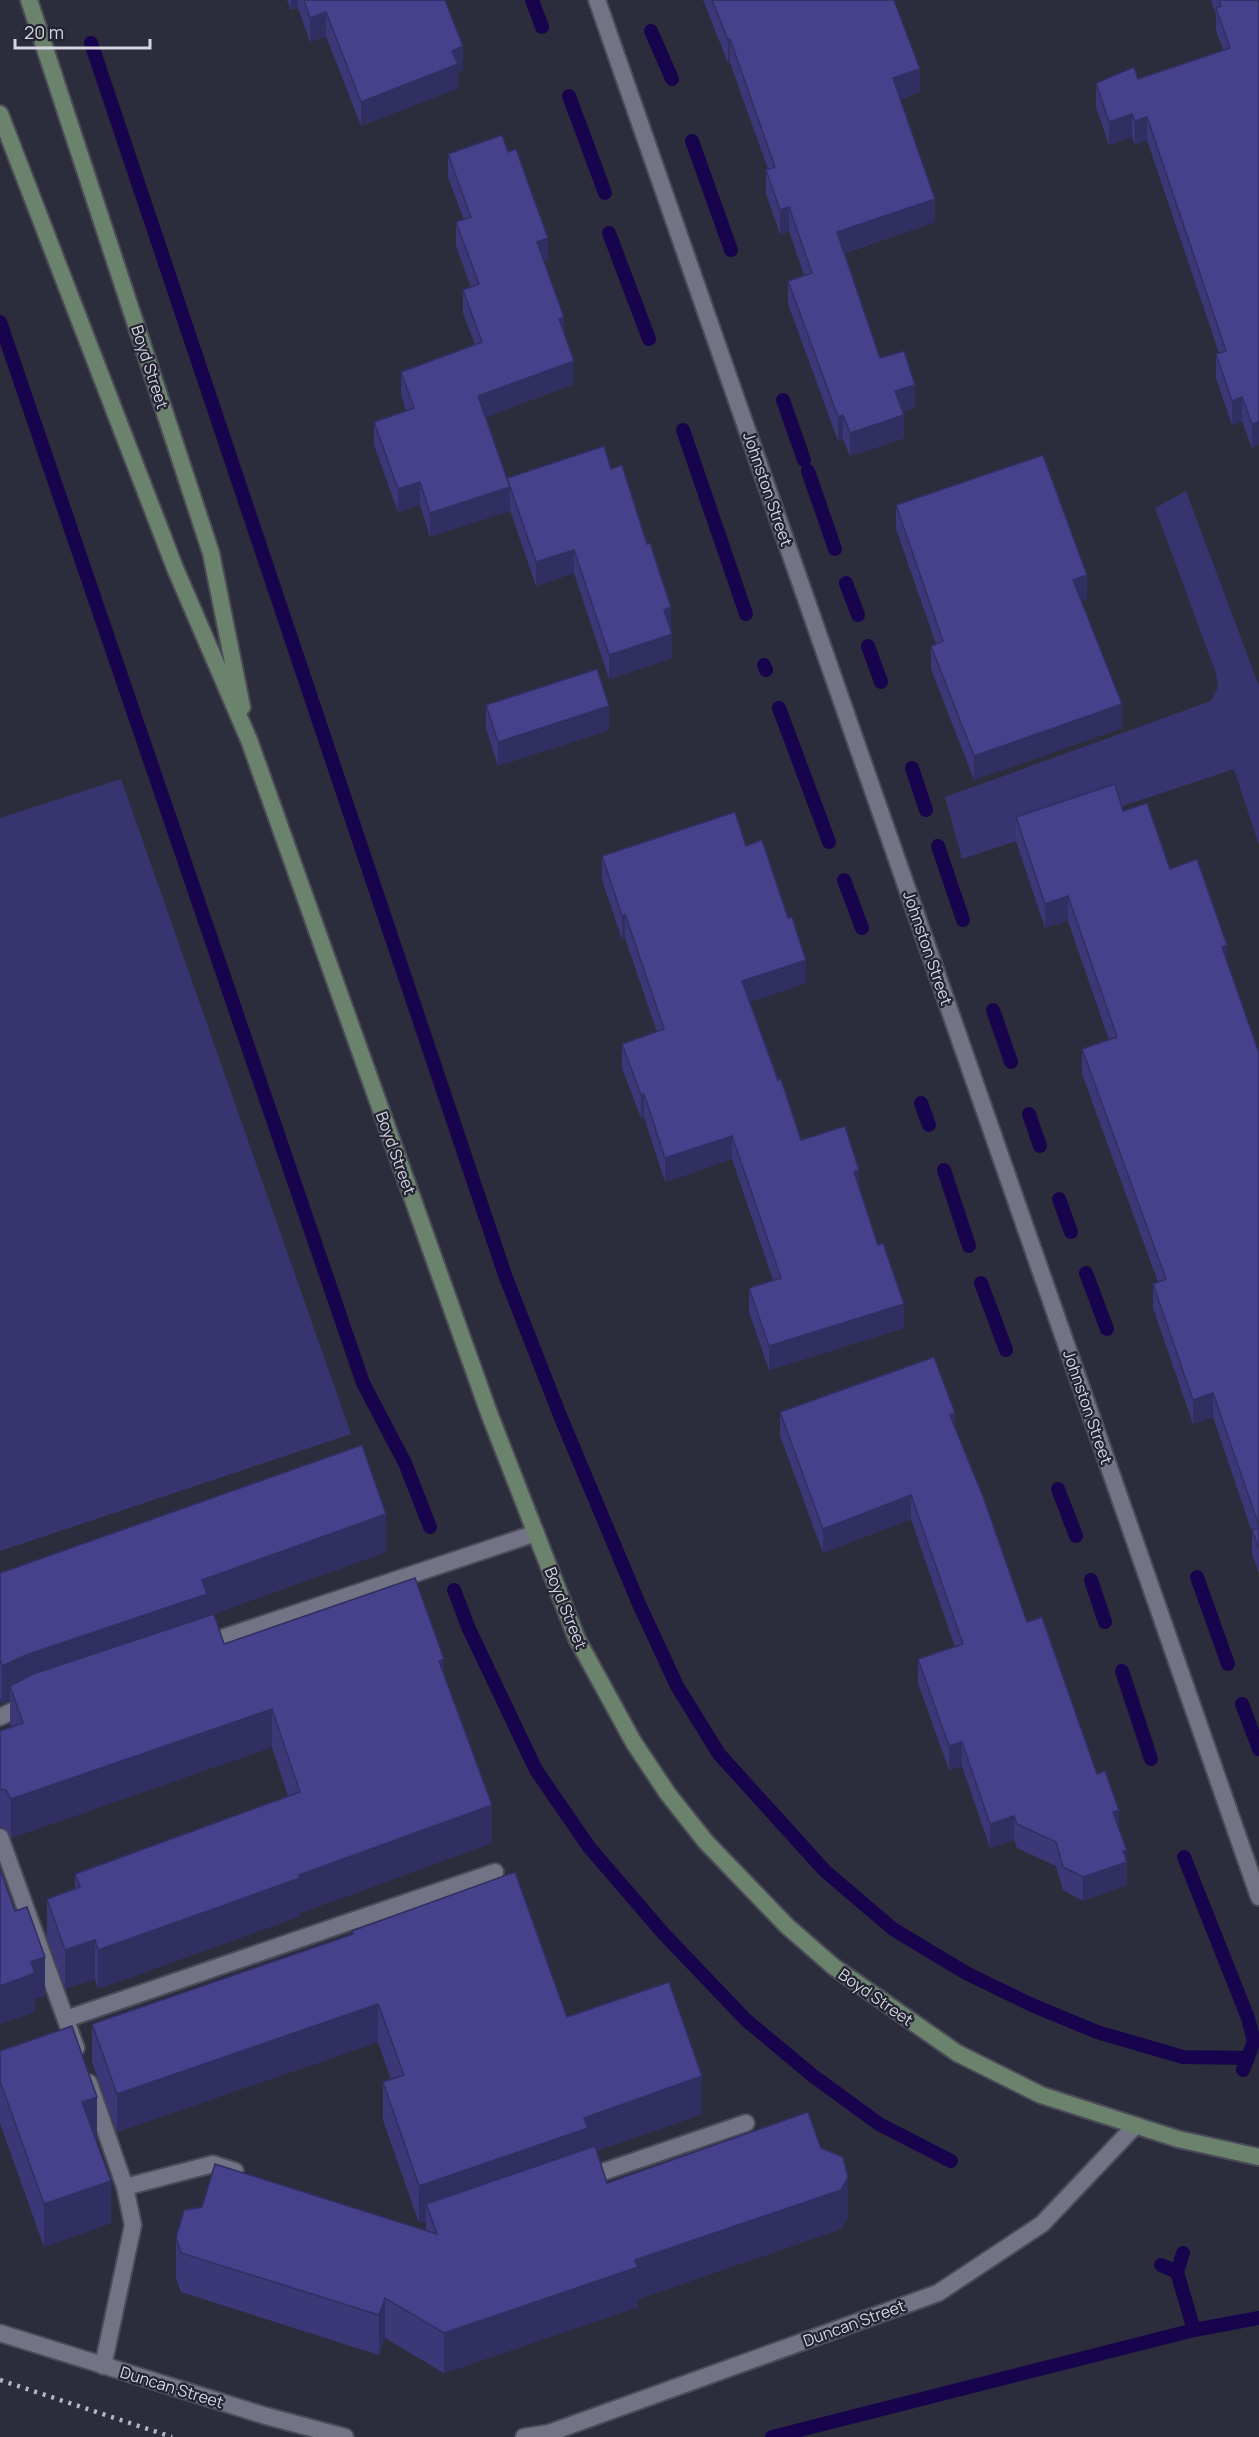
<svg xmlns="http://www.w3.org/2000/svg" width="1259" height="2437" font-family="Manrope,sans-serif">
  <style>
    .green { fill: #38346f }
    .lines { fill: none; stroke-linecap: round; stroke-linejoin: round }
    .stream { stroke: #17044c; stroke-width: 14 }
    .minor-casing { stroke: #4b4b58; stroke-width: 20 }
    .secondary-casing { stroke: #4b4b58; stroke-width: 20 }
    .minor { stroke: #727385; stroke-width: 16 }
    .secondary { stroke: #6b826d; stroke-width: 16 }
    .rail { stroke: #b6b7c2; stroke-width: 4.5; stroke-dasharray: 3 6; stroke-linecap: butt }
    .wall { fill: #3c3877 }
    .shaded-wall { fill: #312e61 }
    .building { fill: #46418a; stroke: #312e61; stroke-width: 1.5 }
    .labels { text-anchor: middle; dominant-baseline: central; stroke-width: 4.5; stroke-linejoin: round; paint-order: stroke }
    .street-label { font-size: 16px; fill: #d5d6e0; stroke: #232332 }
  </style>
  <rect width="100%" height="100%" fill="#2c2d3c"/>
  <g class="green">
    <polygon points="1186,491 1259,686 1259,845 1234,769 962,859 945,797 1211,701 1218,687 1216,673 1155,508"/>
    <polygon points="121,779 351,1434 0,1551 0,818"/>
  </g>
  <g class="lines">
    <g class="stream">
      <polyline points="532,0 542,27"/>
      <polyline points="651,31 672,79"/>
      <polyline points="91,43 505,1275 561,1418 639,1604 677,1686 719,1754 825,1871 893,1929 966,1973 1032,2005 1097,2032 1183,2057 1248,2058"/>
      <polyline points="569,96 605,193"/>
      <polyline points="692,141 731,250"/>
      <polyline points="609,233 649,339"/>
      <polyline points="0,322 363,1383 405,1463 430,1527"/>
      <polyline points="783,400 804,460"/>
      <polyline points="683,430 746,614"/>
      <polyline points="808,471 835,549"/>
      <polyline points="846,583 858,615"/>
      <polyline points="868,646 881,682"/>
      <polyline points="764,665 766,670"/>
      <polyline points="779,708 829,842"/>
      <polyline points="912,768 926,810"/>
      <polyline points="938,846 963,920"/>
      <polyline points="844,880 862,928"/>
      <polyline points="993,1010 1011,1062"/>
      <polyline points="921,1103 929,1125"/>
      <polyline points="1029,1114 1040,1146"/>
      <polyline points="944,1170 969,1246"/>
      <polyline points="1059,1199 1071,1232"/>
      <polyline points="1086,1273 1107,1329"/>
      <polyline points="981,1283 1006,1350"/>
      <polyline points="1058,1489 1076,1536"/>
      <polyline points="1197,1577 1228,1664"/>
      <polyline points="1091,1580 1105,1622"/>
      <polyline points="454,1590 469,1629 536,1770 589,1847 663,1933 746,2020 812,2075 879,2124 951,2161"/>
      <polyline points="1122,1671 1151,1759"/>
      <polyline points="1242,1704 1259,1749"/>
      <polyline points="1184,1857 1248,2018 1254,2041 1243,2070"/>
      <polyline points="1183,2253 1177,2272 1194,2330"/>
      <polyline points="1161,2265 1177,2272"/>
      <polyline points="772,2437 1194,2330 1259,2318"/>
    </g>
    <defs>
      <g id="minor">
        <polyline points="597,0 1259,1897"/>
        <polyline points="201,1645 536,1533"/>
        <polyline points="0,1717 29,1703"/>
        <polyline points="0,1837 76,2048"/>
        <polyline points="66,2019 495,1872"/>
        <polyline points="89,2083 125,2187 133,2225 103,2366"/>
        <polyline points="582,2179 746,2123"/>
        <polyline points="125,2187 213,2164 235,2171"/>
        <polyline points="0,2333 266,2416 345,2437"/>
        <polyline points="524,2437 549,2433 938,2293 1042,2224 1135,2126"/>
      </g>
      <g id="secondary">
        <polyline points="29,0 211,553 242,707"/>
        <polyline points="0,114 175,568 249,740 489,1413 577,1639 634,1743 668,1794 706,1842 787,1926 834,1967 957,2053 1041,2095 1178,2139 1259,2157"/>
      </g>
    </defs>
    <use href="#minor" class="minor-casing"/>
    <use href="#secondary" class="secondary-casing"/>
    <use href="#minor" class="minor"/>
    <use href="#secondary" class="secondary"/>
    <polyline class="rail" points="0,2380 172,2437"/>
  </g>
  <g class="wall">
    <polygon points="287,0 445,0 463,70 458,72 458,88 361,126 326,36 310,42 298,8 291,10"/>
    <polygon points="703,0 894,0 920,92 901,99 935,222 845,253 880,358 915,408 903,412 904,438 850,456 843,439 838,441 788,304 788,281 804,275 789,231 780,234 766,194 766,170 768,169 730,63 728,63"/>
    <polygon points="1211,0 1259,0 1252,448 1242,421 1232,425 1216,378 1216,354 1219,353 1147,140 1135,145 1132,137 1109,145 1096,107 1096,83 1138,79 1223,50 1216,31 1216,15"/>
    <polygon points="448,154 548,261 544,262 564,333 574,384 486,417 507,479 611,469 671,631 672,658 609,679 574,573 536,586 510,510 430,537 420,505 398,512 374,445 374,422 406,411 401,395 401,372 475,345 463,313 463,290 471,287 456,246 456,222 464,220 448,177"/>
    <polygon points="896,505 1087,599 1081,601 1122,728 974,780 931,669 931,646 936,644 896,529"/>
    <polygon points="486,705 609,730 498,766 486,728"/>
    <polygon points="1123,811 1170,869 1227,960 1259,1053 1259,1573 1252,1554 1252,1532 1213,1417 1193,1424 1153,1308 1153,1284 1158,1282 1082,1074 1082,1049 1109,1040 1068,921 1045,928 1016,841 1016,817"/>
    <polygon points="746,846 806,983 750,1002 801,1140 859,1188 904,1328 769,1370 749,1312 749,1288 773,1280 732,1159 665,1182 644,1117 641,1118 622,1068 622,1044 657,1032 625,938 622,939 602,880 602,856"/>
    <polygon points="780,1412 955,1427 1027,1622 1097,1774 1119,1828 1127,1860 1127,1885 1083,1901 1063,1890 1056,1866 1017,1848 1014,1840 990,1848 962,1766 949,1770 918,1683 918,1659 955,1647 911,1519 823,1553 780,1436"/>
    <polygon points="386,1552 213,1614 224,1644 444,1673 492,1843 300,1913 300,1916 98,1989 95,1979 65,1989 47,1938 47,1899 75,1889 75,1874 288,1796 272,1747 11,1838 6,1829 0,1828 0,1731 11,1727 10,1724 10,1701 2,1704 0,1698 0,1573"/>
    <polygon points="352,1931 567,2017 702,2114 596,2151 607,2183 821,2148 848,2217 841,2229 638,2299 638,2307 444,2373 385,2338 379,2355 181,2292 176,2278 176,2238 426,2231 426,2221 419,2223 383,2120 383,2082 391,2079 378,2042 117,2132 92,2062 92,2024 352,1935"/>
    <polygon points="0,2051 97,2139 96,2139 111,2223 44,2247 0,2123"/>
  </g>
  <g class="shaded-wall">
    <polygon points="291,0 298,0 298,8 291,10"/>
    <polygon points="326,12 326,36 310,42 310,18"/>
    <polygon points="730,39 730,63 728,63 728,40"/>
    <polygon points="463,46 463,70 458,72 458,88 361,126 361,102 452,51"/>
    <polygon points="920,69 920,92 893,101 893,78"/>
    <polygon points="1132,114 1132,137 1109,145 1109,122"/>
    <polygon points="1147,117 1147,140 1135,145 1135,121"/>
    <polygon points="935,199 935,222 837,255 837,232"/>
    <polygon points="789,207 789,231 780,234 780,210"/>
    <polygon points="548,238 548,261 537,265 537,242"/>
    <polygon points="564,317 564,340 559,319"/>
    <polygon points="574,361 574,384 478,420 478,396"/>
    <polygon points="915,385 915,408 895,415 895,391"/>
    <polygon points="1242,397 1242,421 1232,425 1232,401"/>
    <polygon points="843,415 843,439 838,441 838,417"/>
    <polygon points="904,415 904,438 850,456 850,433"/>
    <polygon points="1259,422 1259,445 1252,448 1252,424"/>
    <polygon points="420,482 420,505 398,512 398,489"/>
    <polygon points="510,487 510,511 430,537 430,513"/>
    <polygon points="574,550 574,573 536,586 536,562"/>
    <polygon points="1087,575 1087,599 1073,604 1073,580"/>
    <polygon points="671,607 671,631 664,610"/>
    <polygon points="672,634 672,658 609,679 609,655"/>
    <polygon points="1122,704 1122,728 974,780 974,756"/>
    <polygon points="609,706 609,730 498,766 498,742"/>
    <polygon points="1068,896 1068,921 1045,928 1045,904"/>
    <polygon points="625,914 625,938 622,939 622,916"/>
    <polygon points="1227,945 1227,969 1222,947"/>
    <polygon points="806,960 806,983 742,1005 742,981"/>
    <polygon points="644,1094 644,1117 641,1118 641,1095"/>
    <polygon points="732,1136 732,1159 665,1182 665,1158"/>
    <polygon points="859,1170 859,1193 854,1172"/>
    <polygon points="904,1304 904,1328 769,1370 769,1346"/>
    <polygon points="1213,1393 1213,1417 1193,1424 1193,1400"/>
    <polygon points="955,1413 955,1436 950,1415"/>
    <polygon points="911,1495 911,1519 823,1553 823,1529"/>
    <polygon points="386,1514 386,1552 10,1686 10,1701 2,1704 2,1666 26,1655 202,1580"/>
    <polygon points="444,1659 444,1697 439,1661"/>
    <polygon points="272,1709 272,1747 11,1838 11,1799"/>
    <polygon points="962,1742 962,1766 949,1770 949,1746"/>
    <polygon points="492,1805 492,1843 300,1913 300,1916 98,1989 98,1950 299,1875"/>
    <polygon points="1119,1810 1119,1834 1113,1812"/>
    <polygon points="1014,1816 1014,1840 990,1848 990,1824"/>
    <polygon points="1123,1851 1127,1851 1127,1885 1083,1901 1083,1877"/>
    <polygon points="95,1940 95,1979 65,1989 65,1950"/>
    <polygon points="45,1957 45,1996 35,1999 35,2012 0,2024 0,1986 31,1962"/>
    <polygon points="378,2004 378,2042 117,2132 117,2094"/>
    <polygon points="702,2076 702,2114 588,2154 426,2204 426,2221 419,2223 419,2186 584,2118"/>
    <polygon points="97,2097 97,2139 82,2144 82,2102"/>
    <polygon points="848,2177 848,2217 841,2229 638,2299 638,2307 444,2373 444,2333 635,2260"/>
    <polygon points="111,2181 111,2223 44,2247 44,2204"/>
    <polygon points="385,2298 385,2338 379,2355 379,2315"/>
  </g>
  <g class="building">
    <polygon points="304,0 445,0 463,46 452,51 458,64 361,102 326,12 310,18"/>
    <polygon points="712,0 894,0 920,69 893,78 935,199 837,232 880,358 904,351 915,385 895,391 904,415 850,433 843,415 838,417 788,281 812,273 789,207 780,210 766,170 775,167 730,39 728,40"/>
    <polygon points="1219,0 1259,0 1259,422 1252,424 1242,397 1232,401 1216,354 1226,351 1147,117 1135,121 1132,114 1109,122 1096,83 1134,67 1138,79 1230,48 1216,8 1221,6"/>
    <polygon points="502,135 508,152 516,149 548,238 537,242 564,317 559,319 574,361 478,396 510,487 430,513 420,482 398,489 374,422 414,408 401,372 482,342 463,290 479,284 456,222 471,217 448,154"/>
    <polygon points="604,446 611,469 622,465 647,544 650,543 671,607 664,610 672,634 609,655 574,550 536,562 507,478"/>
    <polygon points="1043,455 1087,575 1073,580 1122,704 974,756 931,646 943,641 896,505"/>
    <polygon points="597,669 609,706 498,742 486,705"/>
    <polygon points="1115,784 1123,811 1147,803 1170,869 1197,859 1227,945 1222,947 1259,1053 1259,1526 1213,1393 1193,1400 1153,1284 1166,1279 1082,1049 1117,1037 1068,896 1045,904 1016,817"/>
    <polygon points="735,812 746,846 762,840 788,918 792,917 806,960 742,981 778,1080 781,1079 801,1140 845,1126 859,1170 854,1172 878,1245 883,1243 904,1304 769,1346 749,1288 781,1278 732,1136 665,1158 644,1094 641,1095 622,1044 664,1029 625,914 622,916 602,856"/>
    <polygon points="934,1357 955,1413 950,1415 984,1499 1027,1622 1042,1617 1097,1774 1105,1771 1119,1810 1113,1812 1127,1851 1123,1851 1127,1862 1083,1877 1063,1867 1056,1842 1017,1824 1014,1816 990,1824 962,1742 949,1746 918,1659 963,1644 911,1495 823,1529 780,1412"/>
    <polygon points="362,1445 386,1514 202,1580 207,1594 26,1655 2,1666 0,1660 0,1573"/>
    <polygon points="1259,1528 1259,1549 1252,1530"/>
    <polygon points="415,1578 444,1659 439,1661 492,1805 299,1875 300,1878 98,1950 95,1940 65,1950 47,1899 80,1887 75,1874 300,1792 272,1709 11,1799 6,1790 0,1789 0,1731 23,1723 10,1686 33,1674 214,1614 224,1644"/>
    <polygon points="0,1869 15,1911 27,1907 45,1957 31,1962 35,1973 0,1986"/>
    <polygon points="515,1872 567,2017 669,1982 702,2076 584,2118 588,2128 419,2186 383,2082 404,2075 378,2004 117,2094 92,2024 353,1934 352,1931"/>
    <polygon points="72,2026 97,2097 82,2102 111,2181 44,2204 0,2081 0,2051"/>
    <polygon points="808,2112 821,2148 843,2157 848,2177 841,2190 635,2260 638,2267 444,2333 385,2298 379,2315 181,2253 176,2238 184,2210 202,2207 215,2164 437,2234 426,2204 595,2146 607,2183"/>
  </g>
  <g class="labels">
    <g class="street-label">
      <text transform="translate(150 367) rotate(72)">Boyd Street</text>
      <text transform="translate(768 489) rotate(71)">Johnston Street</text>
      <text transform="translate(928 948) rotate(71)">Johnston Street</text>
      <text transform="translate(396 1153) rotate(70)">Boyd Street</text>
      <text transform="translate(1088 1407) rotate(71)">Johnston Street</text>
      <text transform="translate(566 1608) rotate(68)">Boyd Street</text>
      <text transform="translate(876 1997) rotate(35)">Boyd Street</text>
      <text transform="translate(854 2323) rotate(-20)">Duncan Street</text>
      <text transform="translate(172 2387) rotate(17)">Duncan Street</text>
    </g>
  </g>
  <path d="M15 39v9h135v-9" fill="none" stroke="#d5d6e0" stroke-width="3"/>
  <text x="24" y="39" font-size="18" fill="#d5d6e0" stroke="#232332" stroke-width="4.5" paint-order="stroke">20 m</text>
</svg>
